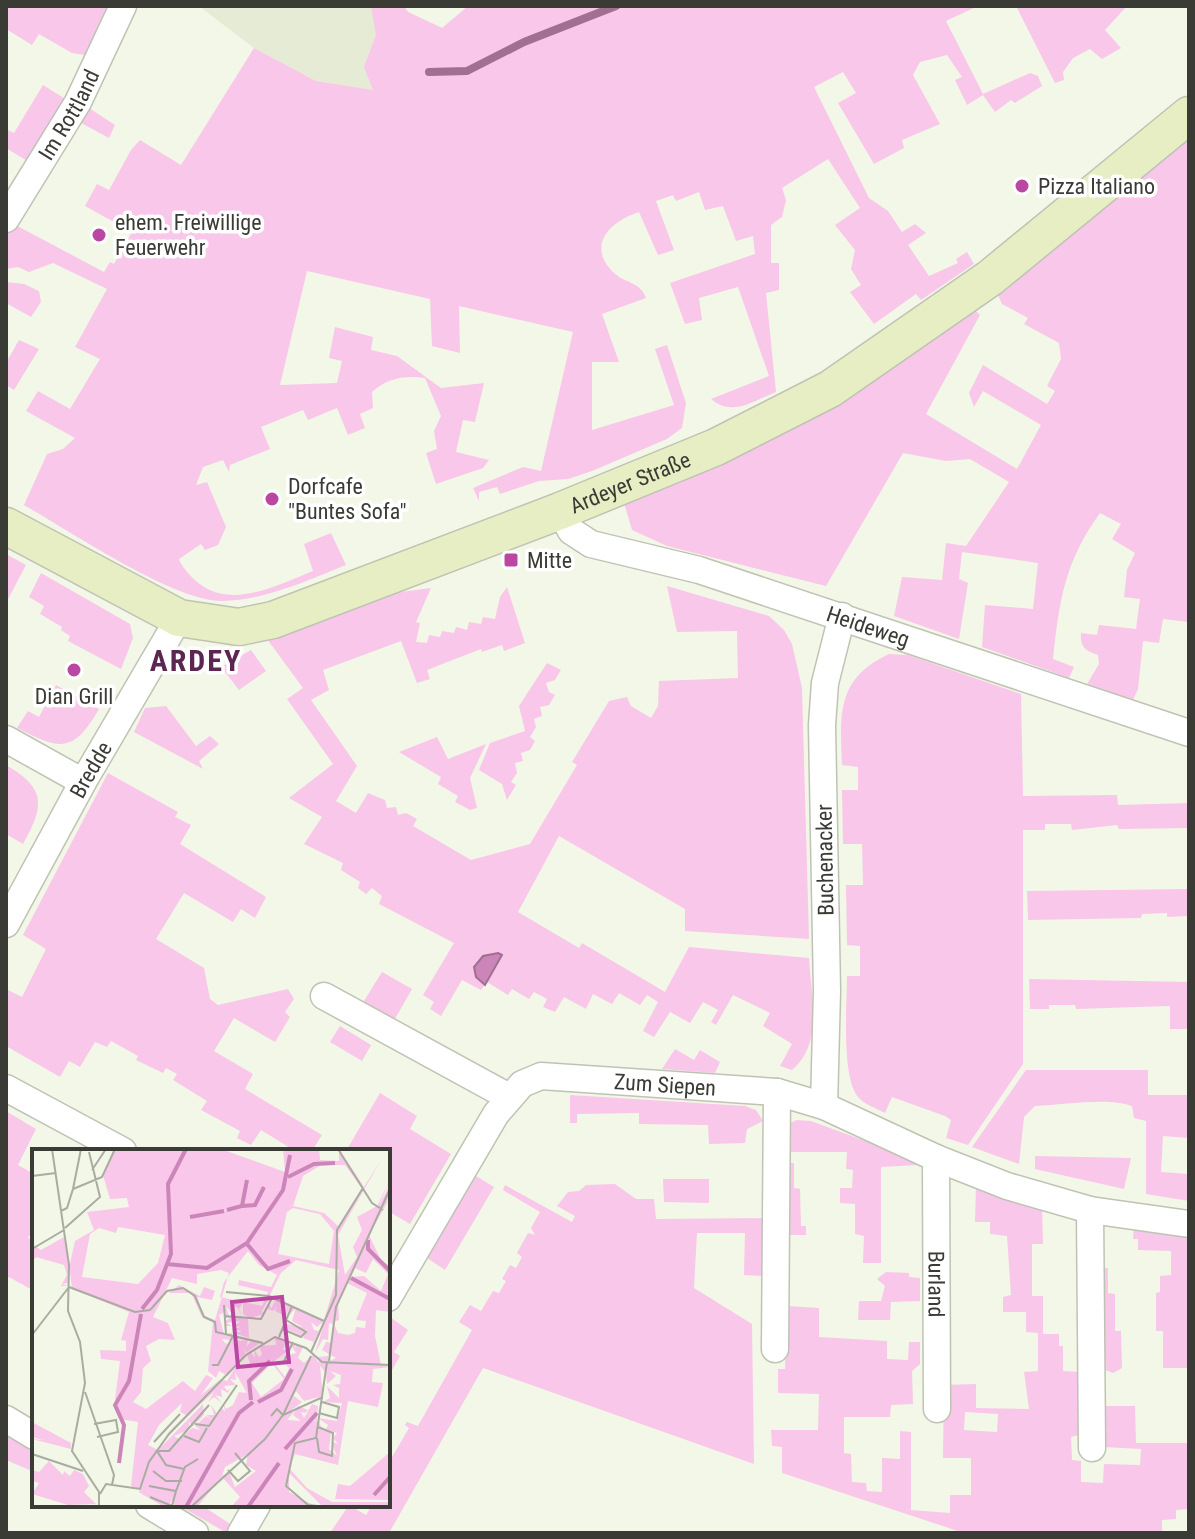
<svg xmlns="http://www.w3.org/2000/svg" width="1195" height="1539" font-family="'Roboto Condensed',sans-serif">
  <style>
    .built { fill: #e5ebd4 }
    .green { fill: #f9c7ea; fill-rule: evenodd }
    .water { fill: #cc85b9; stroke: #a06f91; stroke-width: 2 }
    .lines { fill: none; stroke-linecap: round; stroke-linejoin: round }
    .stream { stroke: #a06f91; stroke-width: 8 }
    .street-casing { stroke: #bfc3b4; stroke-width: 29 }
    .secondary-casing { stroke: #bfc3b4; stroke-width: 39 }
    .street { stroke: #fff; stroke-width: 26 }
    .secondary { stroke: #e7eec3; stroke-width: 36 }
    .poi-dot { fill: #ba47a1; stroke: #fff; stroke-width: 3 }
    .labels { text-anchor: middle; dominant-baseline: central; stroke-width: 7; stroke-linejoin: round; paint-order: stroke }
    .street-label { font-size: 22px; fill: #3a3b35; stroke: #fff }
    .poi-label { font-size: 22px; fill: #3a3b35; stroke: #fff; text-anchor: start }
    .district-label { font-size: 30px; font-weight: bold; letter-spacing: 2px; fill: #5d2551; stroke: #fff }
    .inset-river { fill: none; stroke: #cc85b9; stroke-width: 4 }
    .inset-road { fill: none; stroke: #a9aca0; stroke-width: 2 }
    .view { fill: #ba47a1; fill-opacity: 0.15; stroke: #ba47a1; stroke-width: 4 }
    .inset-edge { fill: none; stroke: #3a3b35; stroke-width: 4 }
  </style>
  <rect width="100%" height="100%" fill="#f3f7e7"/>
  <polygon class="built" points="199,6 404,6 408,12 442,28 428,99 316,81 254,48"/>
  <g class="green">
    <polygon points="6,6 115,6 91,56 72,53 39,34 32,45 6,29"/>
    <path d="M 371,6 L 404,6 L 408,12 L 442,28 L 468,6 L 978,6 L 946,21 L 983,94 L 1030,73 L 1038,76 L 1042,86 L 1015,103 L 1011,100 L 995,112 L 983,95 L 967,105 L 955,80 L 962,77 L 947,55 L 920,62 L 913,75 L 940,124 L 902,140 L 904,148 L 874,164 L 838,103 L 856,93 L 843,72 L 814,87 L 869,198 L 888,211 L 902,232 L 915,224 L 926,233 L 908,245 L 929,276 L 958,263 L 956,259 L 967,252 L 974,264 L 921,300 L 916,294 L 874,324 L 850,292 L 861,285 L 851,269 L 855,250 L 835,225 L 860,208 L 828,159 L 782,188 L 786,200 L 782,217 L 771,225 L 771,263 L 779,263 L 779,290 L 766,293 L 776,392 C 753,401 732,417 711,399 L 769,376 L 738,287 L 699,298 L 702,320 L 685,324 L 670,283 L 755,254 L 753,236 L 736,241 L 723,206 L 705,210 L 699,192 L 676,201 L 673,195 L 656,201 L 674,250 L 658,255 L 639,212 C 613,220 585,244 613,272 C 625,284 640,281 646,298 L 602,314 L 619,362 L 592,362 L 592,430 L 674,405 L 655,349 L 667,345 L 686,403 L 682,428 L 667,439 L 592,471 L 568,479 L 539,481 L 500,494 L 497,487 L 479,492 L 479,501 L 473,488 L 523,467 L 541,471 L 573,332 L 459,306 L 460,353 L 432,346 L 430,299 L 307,271 L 280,385 L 337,383 L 342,361 L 329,358 L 335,327 L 373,337 L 371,350 L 397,356 L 441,388 L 484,383 L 475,422 L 463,420 L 456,452 L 489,460 L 483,468 L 436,484 L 426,453 L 437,449 L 434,431 L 441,416 L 425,378 C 405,375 387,378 372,392 L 373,408 L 360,414 L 365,428 L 348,435 L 337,408 L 308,420 L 303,410 L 261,427 L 270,449 L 230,465 L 229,472 L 223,460 L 203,467 L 196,485 L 207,482 L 226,527 L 218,545 L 205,550 L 201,544 L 179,559 L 180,562 C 215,617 264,591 313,571 L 304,544 L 331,533 L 346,565 C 306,581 265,600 222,601 C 175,602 68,530 24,505 L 47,454 L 63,449 L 75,438 L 26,411 L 38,391 L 70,409 L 100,359 L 75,347 L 107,289 L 53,263 L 29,272 L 18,267 L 6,269 L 6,220 L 104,272 L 110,262 L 114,264 L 132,232 L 85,206 L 97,184 L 109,190 L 131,150 L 140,140 L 181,165 L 254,48 L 316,81 L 373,90 L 364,67 L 376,35 Z"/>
    <polygon points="1016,6 1123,6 1125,8 1105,30 1121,48 1102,59 1090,49 1073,58 1063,72 1064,80 1055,83"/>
    <polygon points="43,85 67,100 29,162 6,148 6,129 14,133"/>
    <polygon points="89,108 115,125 109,138 81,123"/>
    <path d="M 1189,130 L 1189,622 L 1163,619 L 1159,643 L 1143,641 L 1138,689 L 1133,700 L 1087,684 L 1099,664 L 1098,655 C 1085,651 1080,647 1081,633 L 1097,635 L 1099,625 L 1136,629 L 1140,599 L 1124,597 L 1127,570 L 1135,553 L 1112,539 L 1121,524 L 1100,513 C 1065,561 1059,601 1053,659 L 1074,667 L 1069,678 L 982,647 L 985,605 L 1033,609 L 1038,563 L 962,552 L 959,579 L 968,583 L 959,639 L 894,616 L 902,577 L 942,580 L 946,543 L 966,546 L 1009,482 L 970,459 L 946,461 L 903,453 L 826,586 L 667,546 L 632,530 L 624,503 L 751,450 L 840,402 L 973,308 L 980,315 L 926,414 L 1017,469 L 1041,425 L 983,391 L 974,407 L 969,393 L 983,365 L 1047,404 L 1055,391 L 1047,386 L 1061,359 L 1059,343 L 1024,324 L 1028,318 L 1002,304 L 998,295 Z"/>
    <polygon points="6,282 24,284 39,291 41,302 31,317 6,303"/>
    <polygon points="19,340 39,349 14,390 6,385 6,363"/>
    <polygon points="6,554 26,565 6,603"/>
    <polygon points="41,573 130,624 133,638 121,669 68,641 70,636 61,630 62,627 40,614 44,606 29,597"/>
    <path d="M 667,586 L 769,616 L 784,630 L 792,644 L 802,688 L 809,939 L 685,931 L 685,909 L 559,836 L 518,912 L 579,948 L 582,943 L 665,992 L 689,947 L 809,958 C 811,996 824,1043 792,1070 L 780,1066 L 792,1044 L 763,1026 L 770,1013 L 733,995 L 716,1025 L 711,1022 L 718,1010 L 703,1002 L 690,1023 L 670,1012 L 654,1037 L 643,1031 L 658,1002 L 647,995 L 640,1005 L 619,993 L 612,1004 L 593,994 L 586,1009 L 564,997 L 555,1012 L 543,1007 L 547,999 L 534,992 L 529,999 L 512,989 L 508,995 L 487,982 L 481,990 L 462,980 L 441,1016 L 430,1009 L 434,1002 L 423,995 L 454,943 L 379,904 L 382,896 L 372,888 L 366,894 L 358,888 L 360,882 L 341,870 L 343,863 L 304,844 L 322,817 L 289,798 L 333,764 L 287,699 L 303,688 L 267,639 L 400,592 L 431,588 L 416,622 L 420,623 L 416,642 L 427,643 L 429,635 L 440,637 L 442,631 L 454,633 L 456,627 L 467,630 L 469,622 L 481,624 L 483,617 L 495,619 L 500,597 L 507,587 L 525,643 L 504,651 L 502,645 L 482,652 L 481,649 L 427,670 L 430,679 L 417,683 L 401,641 L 323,670 L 329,690 L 311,700 L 357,766 L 336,801 L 356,813 L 368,793 L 385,800 L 387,808 L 396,807 L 398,815 L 406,813 L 417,819 L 413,826 L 471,860 L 530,844 L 577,765 L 572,762 L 609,701 L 627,697 L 631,706 L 651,718 L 658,706 L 659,681 L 738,678 L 737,631 L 677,632 Z"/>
    <polygon points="251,650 266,671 239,690 221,667"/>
    <path d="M 889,654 L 908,655 L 1021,694 L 1023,796 L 1117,795 L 1118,805 L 1189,803 L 1189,828 L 1119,829 L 1117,825 L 1072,830 L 1071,824 L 1045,824 L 1045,830 L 1023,830 L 1023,1064 L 968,1145 L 946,1138 L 951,1120 L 945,1116 L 892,1097 L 885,1113 C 876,1108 865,1105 858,1097 C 841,1077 847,1002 847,976 L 860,976 L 860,946 L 847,945 L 846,885 L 863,885 L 862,844 L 843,844 L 842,790 L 858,790 L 858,767 L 842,765 C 840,714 836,679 889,654 Z"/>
    <polygon points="547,663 561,670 555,680 546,683 549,692 555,695 549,705 540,707 542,716 534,719 536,727 530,737 535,741 530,750 521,753 523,761 515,763 517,773 511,782 516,785 507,800 502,784 479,770 490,743 525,731 519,706"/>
    <path d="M 56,685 L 99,709 C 73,754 60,750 17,728 L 28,711 L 39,717 Z"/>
    <polygon points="166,706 196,746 210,736 219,744 199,761 203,769 134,732 145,708"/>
    <polygon points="437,737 448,759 486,744 470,778 477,808 470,810 455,802 458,796 438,784 441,777 399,752"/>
    <path d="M 6,765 C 47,789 44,806 23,844 L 6,834 Z"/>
    <polygon points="108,773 178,812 175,817 191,825 180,844 266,897 255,918 241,909 233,922 184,893 156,939 204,968 210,999 218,1005 288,989 294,999 285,1012 290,1017 275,1042 234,1018 214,1051 253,1074 245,1089 322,1135 312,1151 295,1151 261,1130 251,1145 237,1138 240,1131 201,1110 207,1101 173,1080 177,1074 166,1068 163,1073 136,1060 138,1056 111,1041 107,1047 95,1042 80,1067 69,1061 60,1077 6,1046 6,989 22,997 46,949 23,935"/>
    <polygon points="1189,889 1189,916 1167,917 1167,913 1142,914 1141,918 1028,920 1027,891"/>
    <polygon points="382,972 412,989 388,1031 356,1014"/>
    <polygon points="1029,979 1189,982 1189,1029 1170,1029 1170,1006 1076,1009 1075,1005 1049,1005 1049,1009 1030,1009"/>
    <polygon points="340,1026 371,1045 362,1061 330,1042"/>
    <polygon points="675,1049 694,1060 700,1050 720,1062 715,1073 662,1069"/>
    <path d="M 1026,1070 L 1148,1070 L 1148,1095 L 1189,1095 L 1189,1138 L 1163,1136 L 1161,1172 L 1189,1174 L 1189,1201 L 1146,1194 L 1146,1121 L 1134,1118 L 1132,1106 C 1107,1097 1064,1105 1035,1106 L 1024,1117 L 1019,1164 L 972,1147 Z"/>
    <polygon points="380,1093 417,1116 410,1129 451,1154 410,1224 388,1211 388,1151 346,1151"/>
    <polygon points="570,1095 745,1106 756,1110 763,1121 747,1129 745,1143 709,1144 708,1125 639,1124 639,1113 577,1114 577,1123 570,1123"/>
    <polygon points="6,1111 36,1129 18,1165 34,1174 34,1228 28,1238 34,1241 34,1291 9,1277 6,1281"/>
    <polygon points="797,1120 811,1121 914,1159 918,1165 881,1167 881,1263 863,1263 864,1236 855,1234 855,1204 840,1203 840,1188 852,1188 853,1170 846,1169 847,1152 786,1152 788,1124"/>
    <polygon points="1035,1156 1131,1158 1124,1189 1035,1169"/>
    <polygon points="785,1163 794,1163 794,1188 800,1189 801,1226 806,1226 806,1235 785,1235"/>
    <polygon points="476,1176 494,1187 445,1270 427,1258"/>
    <polygon points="663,1179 709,1179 709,1203 664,1202"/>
    <polygon points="615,1184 636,1199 654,1199 656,1219 764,1218 764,1276 744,1275 745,1233 697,1233 694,1288 752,1324 754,1464 483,1368 389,1533 330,1533 349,1505 366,1515 372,1505 388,1505 388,1464 409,1428 405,1425 407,1422 418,1426 472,1330 459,1322 470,1305 481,1311 493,1291 499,1293 506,1281 502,1279 510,1265 516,1268 522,1257 517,1253 528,1233 535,1235 531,1228 540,1212 503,1190 505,1185 572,1222 575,1216 557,1206 568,1192 579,1191 586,1185"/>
    <path d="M 976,1184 L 1042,1206 L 1043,1244 L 1032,1244 L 1032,1296 L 1043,1296 L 1043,1334 L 1059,1334 L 1059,1346 L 1063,1346 L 1063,1371 L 1082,1372 L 1082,1434 L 1071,1437 L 1072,1460 L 1081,1461 L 1081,1482 L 1103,1483 L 1104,1464 L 1140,1465 L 1141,1449 L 1104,1447 L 1104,1406 L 1135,1406 L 1136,1443 L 1189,1443 L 1189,1509 L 1176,1510 L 1176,1519 L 1162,1520 L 1162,1533 L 964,1533 L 782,1473 L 782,1447 L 772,1446 L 771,1430 L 818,1430 L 819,1394 L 778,1393 L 778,1369 L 785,1369 L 787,1306 L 819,1308 L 819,1337 L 887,1341 L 887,1359 L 908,1360 L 909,1342 L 920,1342 L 920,1364 L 912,1371 L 913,1404 L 891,1405 L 890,1417 L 844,1417 L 844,1453 L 851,1454 L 852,1482 L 866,1483 L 867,1491 L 882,1492 L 882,1458 L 900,1459 L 900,1431 L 911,1432 L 911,1510 L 950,1513 L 950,1495 L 971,1495 L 971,1458 L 943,1458 L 944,1385 L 976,1384 L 976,1408 L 1029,1409 L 1024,1372 L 1038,1371 L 1038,1333 L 1026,1332 L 1026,1312 L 1003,1312 L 1003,1297 L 1011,1295 L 1007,1236 L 990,1234 L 990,1222 L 975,1222 ZM 965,1412 L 998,1414 L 997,1432 L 964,1430 Z"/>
    <polygon points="1134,1225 1189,1233 1189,1368 1163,1368 1163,1331 1156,1331 1156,1293 1160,1292 1160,1276 1171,1275 1171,1251 1138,1250 1138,1239 1133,1239"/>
    <polygon points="1101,1268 1108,1268 1108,1293 1115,1294 1115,1331 1121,1331 1122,1368 1113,1373 1103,1369"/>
    <polygon points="886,1272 909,1273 909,1277 920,1278 920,1301 891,1302 890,1320 858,1320 859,1301 881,1301 885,1286 877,1279"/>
    <polygon points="390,1317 408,1330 394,1352 400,1356 388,1377"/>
    <polygon points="6,1419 34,1436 34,1472 6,1460"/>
    <polygon points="178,1505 201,1505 235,1527 227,1533"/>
  </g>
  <polygon class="water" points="498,953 502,955 485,985 476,977 474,967 483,956"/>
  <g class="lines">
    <polyline class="stream" points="429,72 467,71 524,42 616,6"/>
    <defs>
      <g id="street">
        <path id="s1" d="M 6,219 L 78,102 L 123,6"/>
        <path id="s2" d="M 560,511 L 571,531 L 591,544 L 699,570 L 1189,733"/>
        <polyline points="6,739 83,782"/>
        <path id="s3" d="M 6,924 L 83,782 L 179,618"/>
        <polyline points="324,996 509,1097"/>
        <polyline points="6,1088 123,1151"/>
        <polyline points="824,1106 827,991 822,725 825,683 842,616"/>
        <path id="s4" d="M 936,1158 L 937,1409"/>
        <polyline points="1090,1210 1092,1448"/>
        <path id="s5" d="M 388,1298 L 496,1114 L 522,1084 L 541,1076 L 777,1092 L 824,1106 L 936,1158 L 1007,1186 L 1090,1210 L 1189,1224"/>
        <polyline points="775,1349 777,1092"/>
        <polyline points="6,1419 34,1436"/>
        <polyline points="149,1505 195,1533"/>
        <polyline points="241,1533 257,1505"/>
      </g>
      <g id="secondary">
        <path id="s6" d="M 6,526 L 179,618 L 239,627 L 273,620 L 560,511 L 716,447 L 830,389 L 990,278 L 1189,115"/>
      </g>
    </defs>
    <use href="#street" class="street-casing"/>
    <use href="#secondary" class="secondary-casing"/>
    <use href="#street" class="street"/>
    <use href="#secondary" class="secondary"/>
  </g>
  <g class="poi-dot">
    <circle cx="1022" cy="186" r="8"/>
    <circle cx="99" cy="235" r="8"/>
    <circle cx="272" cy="499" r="8"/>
    <rect x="503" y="552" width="16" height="16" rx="4"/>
    <circle cx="74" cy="670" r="8"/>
  </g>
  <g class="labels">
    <g class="street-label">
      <text stroke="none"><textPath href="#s1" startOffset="122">Im Rottland</textPath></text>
      <text stroke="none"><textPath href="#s6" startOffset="674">Ardeyer Straße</textPath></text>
      <text stroke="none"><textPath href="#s2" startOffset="336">Heideweg</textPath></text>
      <text stroke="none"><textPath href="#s3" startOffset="176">Bredde</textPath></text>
      <text transform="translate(825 860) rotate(-91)">Buchenacker</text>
      <text stroke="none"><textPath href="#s5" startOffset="398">Zum Siepen</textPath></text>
      <text stroke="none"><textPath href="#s4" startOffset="126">Burland</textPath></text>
    </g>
    <g class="poi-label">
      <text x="1038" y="186">Pizza Italiano</text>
      <text x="115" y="222">ehem. Freiwillige<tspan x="115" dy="25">Feuerwehr</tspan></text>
      <text x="288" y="486">Dorfcafe<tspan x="288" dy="25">"Buntes Sofa"</tspan></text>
      <text x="527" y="560">Mitte</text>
      <text x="74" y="696" text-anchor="middle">Dian Grill</text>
    </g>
    <g class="district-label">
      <text x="196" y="660">ARDEY</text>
    </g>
  </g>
  <g transform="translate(32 1149)">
    <rect width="358" height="358" fill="#f3f7e7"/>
    <path d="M 84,0 L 189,0 L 253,23 L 251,0 L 287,0 L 288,11 L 307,12 L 307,0 L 332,38 L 349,11 L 306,86 L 313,126 L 325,108 L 321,98 L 330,81 L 325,68 L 345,57 L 358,31 L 346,58 L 358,36 L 355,54 L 337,86 L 349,111 L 358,117 L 358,163 L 344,161 L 343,187 L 349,216 L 358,218 L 341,220 L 340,233 L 351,234 L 346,258 L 316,252 L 306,316 L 263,305 L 257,319 L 275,339 L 300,353 L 358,353 L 358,358 L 290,357 L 257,324 L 257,343 L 285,358 L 199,358 L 208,348 L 190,328 L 165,358 L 144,358 L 140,351 L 137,356 L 142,358 L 132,358 L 105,342 L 107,343 L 111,335 L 106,340 L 99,337 L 106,273 L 88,270 L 83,250 L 88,212 L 69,210 L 68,201 L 94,202 L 94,192 L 89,191 L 97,163 L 40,140 L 38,122 L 36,134 L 30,135 L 36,137 L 29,137 L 35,126 L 32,116 L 4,108 L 0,113 L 0,95 L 9,101 L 32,88 L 37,119 L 43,92 L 62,81 L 55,63 L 97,58 L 95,49 L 78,50 L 71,26 ZM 289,16 L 313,16 L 330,39 L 306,77 L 292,64 L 261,57 L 271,27 ZM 261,59 L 288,65 L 302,82 L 297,115 L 246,105 L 255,63 ZM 86,78 L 133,86 L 126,114 L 106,135 L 50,128 L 58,85 L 67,79 L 84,84 ZM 216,102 L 227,116 L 245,126 L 239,138 L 207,131 L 206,136 L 236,143 L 230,157 L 188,148 L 192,133 ZM 341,110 L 356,125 L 349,142 L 332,127 L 319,128 L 323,119 L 334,124 ZM 264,111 L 307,121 L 292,171 L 238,146 L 249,124 ZM 189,121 L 197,124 L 183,171 L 171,166 L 165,148 L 180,151 L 183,142 L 172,138 L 168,147 L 147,136 L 137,144 L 159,144 L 170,168 L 181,173 L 176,222 L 184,229 L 187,222 L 196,227 L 213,205 L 212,198 L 214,204 L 228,194 L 219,192 L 214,198 L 216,191 L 202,192 L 202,188 L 198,195 L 193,194 L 190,190 L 199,191 L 200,184 L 192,185 L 187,166 L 194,162 L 193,169 L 198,169 L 193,172 L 194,177 L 200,177 L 194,174 L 209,172 L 202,177 L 209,178 L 201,180 L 210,182 L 202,184 L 217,189 L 216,170 L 197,167 L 194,157 L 201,166 L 201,157 L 205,158 L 210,167 L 207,160 L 211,153 L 211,165 L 218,169 L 232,165 L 233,162 L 229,164 L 238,147 L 243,152 L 239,160 L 237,152 L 236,160 L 241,162 L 245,158 L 243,162 L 254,167 L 259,157 L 257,166 L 264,159 L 260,172 L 271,178 L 255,175 L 252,179 L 270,187 L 275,179 L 271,189 L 282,193 L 287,182 L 282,181 L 279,173 L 285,178 L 291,173 L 284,169 L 293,172 L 283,204 L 291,190 L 296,191 L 297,174 L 301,175 L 300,194 L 294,193 L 290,201 L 304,209 L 296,213 L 296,207 L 286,208 L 287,214 L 281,206 L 272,214 L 266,209 L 271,198 L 263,195 L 264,200 L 262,195 L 257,193 L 264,204 L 251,208 L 258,208 L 252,214 L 257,219 L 253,228 L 241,213 L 257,201 L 251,201 L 254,192 L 248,189 L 245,188 L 243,189 L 244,196 L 227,197 L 230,205 L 227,208 L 222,200 L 223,209 L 219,203 L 215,206 L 218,214 L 208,221 L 204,217 L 195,232 L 189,230 L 169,246 L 181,229 L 174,226 L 163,242 L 151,232 L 114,260 L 101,253 L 109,243 L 111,219 L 119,212 L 114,197 L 127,190 L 143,191 L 136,174 L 121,168 L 140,129 L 165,135 L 165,125 ZM 315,134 L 335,144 L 324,171 L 334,172 L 333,179 L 324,178 L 323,184 L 316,186 L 306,184 L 301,173 L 307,171 L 306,153 ZM 240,214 L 252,230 L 229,248 L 220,234 ZM 288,217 L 294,224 L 295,235 L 304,227 L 298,222 L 309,226 L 308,235 L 301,236 L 307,239 L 307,249 L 295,237 L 298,249 L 291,253 L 310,254 L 305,272 L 286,269 L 296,276 L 294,280 L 305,284 L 301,289 L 306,295 L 301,293 L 300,295 L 305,307 L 297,300 L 299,283 L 290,281 L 287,272 L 277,271 L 285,271 L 286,257 L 280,255 L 272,269 L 269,263 L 273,264 L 276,261 L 266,257 L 261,266 L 269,272 L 255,271 L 262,263 L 257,263 L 270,253 L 262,247 L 255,261 L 264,242 L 272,252 L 291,247 ZM 203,223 L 215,244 L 207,243 L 201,256 L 194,260 L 192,256 L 193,263 L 190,259 L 186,266 L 179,256 L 182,266 L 174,266 L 181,271 L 174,267 L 163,277 L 169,281 L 160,279 L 142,295 L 147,290 L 142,287 L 157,281 L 157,272 L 160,278 L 172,266 L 171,255 L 127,300 L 132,304 L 116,296 L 127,276 L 150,254 L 148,263 L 154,266 L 132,288 L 182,243 L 176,253 L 182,248 L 190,254 L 183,246 L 190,248 L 189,240 L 196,244 L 198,240 L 195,242 L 192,237 L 204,236 L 198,230 L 204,231 ZM 216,305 L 214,316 L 224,322 L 203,338 L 197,323 L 190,327 L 193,318 ZM 0,273 L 39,294 L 39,300 L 0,290 L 11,291 L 0,288 ZM 358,303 L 358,351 L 303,350 L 306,335 L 318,337 ZM 17,312 L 31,326 L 32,322 L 38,327 L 42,321 L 51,325 L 57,337 L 52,343 L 64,355 L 36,356 L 0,345 L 7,334 L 0,332 L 0,321 L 7,323 Z" fill="#f9c7ea" fill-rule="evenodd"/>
    <path class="inset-river" d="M 256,28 L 282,15 L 303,14M 210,57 L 223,56 L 232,38M 195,61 L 210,57 L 215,31M 158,68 L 192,62M 336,91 L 336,100 L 358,122M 215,95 L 236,120 L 258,112M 135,115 L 175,119 L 215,94 L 251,41 L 258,6M 319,129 L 358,150M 110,160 L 125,141 L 139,105 L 136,35 L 154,0M 219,251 L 217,232 L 238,212M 226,253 L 249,241 L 260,220M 253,300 L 285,264M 87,314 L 92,276 L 83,256 L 97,232 L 109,165M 342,346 L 358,328M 154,358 L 207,264 L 221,253M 216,358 L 247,314"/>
    <path class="inset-road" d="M 20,0 L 37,116 L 36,162 L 48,193 L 53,234 L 40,302 L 67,343 L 67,358M 306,0 L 340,54 L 351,61M 60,21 L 74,0M 0,27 L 24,24M 41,40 L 49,0M 29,62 L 35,59 L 41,40 L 70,28 L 83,0M 33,79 L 68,48 L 57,3M 0,100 L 32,81M 37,138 L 103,163 L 118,161 L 135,142 L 151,139 L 163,147 L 172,168 L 183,173 L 184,183 L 231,194M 194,143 L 237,147 L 292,172M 192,156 L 194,185M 192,167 L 229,170 L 240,149M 250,180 L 269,188 L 274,183 L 254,171M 0,186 L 37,138M 247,188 L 260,157M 279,203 L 304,146 L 305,81 L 331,39M 297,212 L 304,158 L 358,40M 295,213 L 284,289 L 263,294 L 254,337 L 276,356 L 296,358M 251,215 L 261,193M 180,216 L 186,216 L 201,187M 53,243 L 82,326 L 80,336M 287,264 L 305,269 L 307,258 L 290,253M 239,267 L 245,260 L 251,266 L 279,207M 62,275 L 84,271 L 86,283 L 65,288M 163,275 L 177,277 L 205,236M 152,287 L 167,293 L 175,279M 285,289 L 287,303 L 300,307 L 301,284 L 286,278M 122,293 L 148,265M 0,305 L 51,322M 152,320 L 134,316 L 125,302 L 137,302 L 177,256M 196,321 L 206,332 L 218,322 L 203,304M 121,322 L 134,332 L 150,332M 117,337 L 144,342 L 153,318 L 166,310M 68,345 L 74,335 L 108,340 L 117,313 L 137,285 L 214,206 L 243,188 L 274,199 L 290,213 L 358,216M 118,348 L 140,357 L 144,342M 159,358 L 233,290 L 251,266 L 291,248"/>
    <path class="view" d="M 250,148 L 257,213 L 206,218 L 200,153 Z"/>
    <rect width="358" height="358" class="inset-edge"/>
  </g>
  <rect width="1195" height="1539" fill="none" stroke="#3a3b35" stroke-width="16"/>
</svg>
